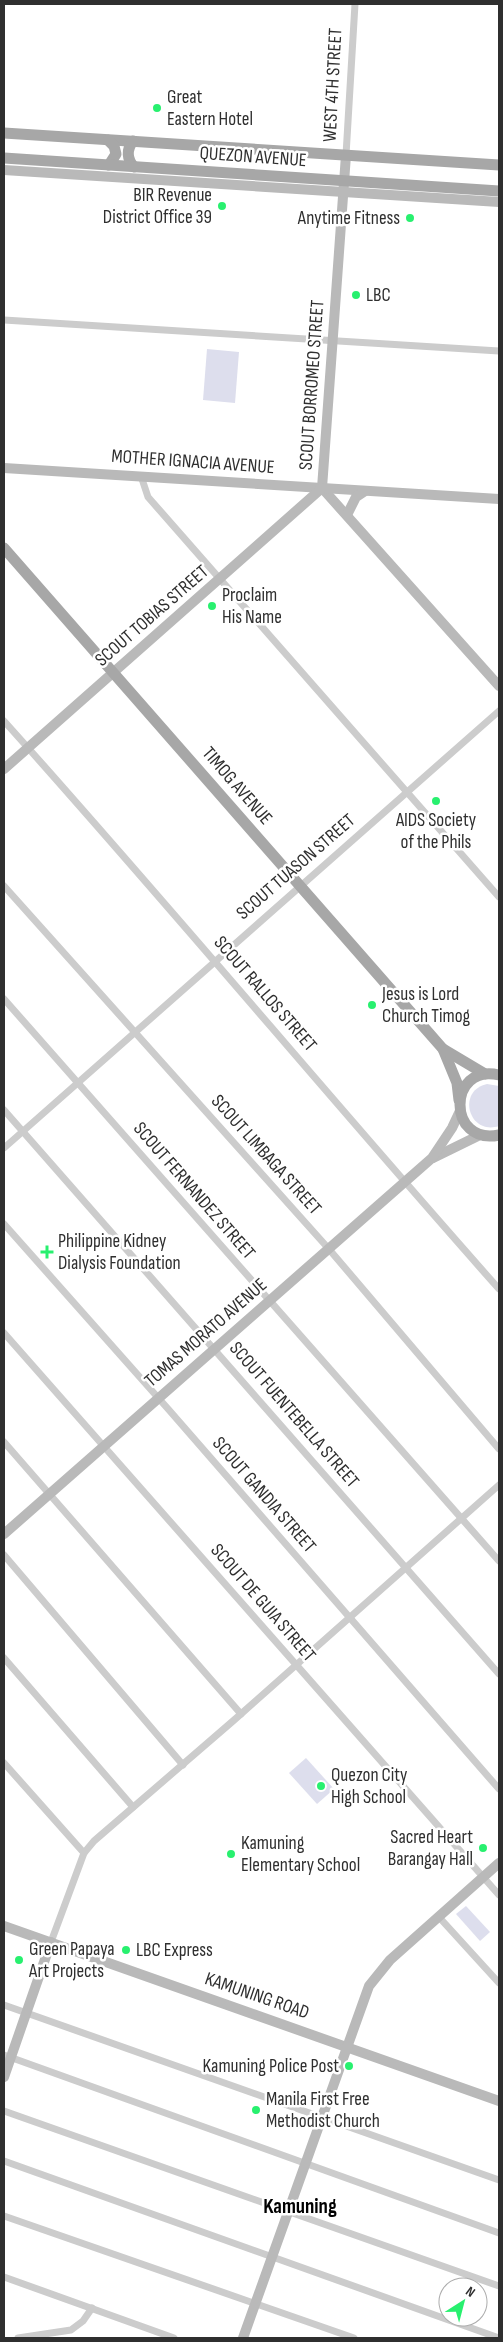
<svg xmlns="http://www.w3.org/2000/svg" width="503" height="2342" font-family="'Sofia Sans Condensed',sans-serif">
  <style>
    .green { fill: #dddeed }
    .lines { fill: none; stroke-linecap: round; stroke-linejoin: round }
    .street { stroke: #ccc; stroke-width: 7 }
    .secondary { stroke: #b9b9b9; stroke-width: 10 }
    .primary { stroke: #a7a7a7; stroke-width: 11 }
    .poi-dot { fill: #28f06f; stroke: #fff; stroke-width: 2 }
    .labels { text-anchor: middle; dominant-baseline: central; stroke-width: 5; stroke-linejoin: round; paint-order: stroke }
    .street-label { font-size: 19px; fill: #2f2f2f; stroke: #fff }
    .poi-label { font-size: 19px; fill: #2f2f2f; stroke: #fff; text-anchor: start }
    .quarter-label { font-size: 21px; font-weight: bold; fill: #000; stroke: #fff }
  </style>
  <rect width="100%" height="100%" fill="#fff"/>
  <g class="green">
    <polygon points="207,349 239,352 235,403 203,400"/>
    <path d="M 487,1084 L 499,1086 L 499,1126 C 469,1136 456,1091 487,1084 Z"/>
    <polygon points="306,1758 334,1789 317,1804 289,1773"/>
    <polygon points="466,1906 490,1932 480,1941 456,1914"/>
  </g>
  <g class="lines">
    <g class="street">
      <polyline points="346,155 355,4"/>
      <polyline points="4,320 499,351"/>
      <polyline points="141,476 148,497 499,897"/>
      <path d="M 4,721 C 172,908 332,1101 499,1289"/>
      <polyline points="4,886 328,1248 499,1449"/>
      <polyline points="4,999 499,1561"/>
      <polyline points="4,1110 499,1674"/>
      <polyline points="4,1148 499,711"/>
      <polyline points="4,1224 169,1410 499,1789"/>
      <polyline points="4,1333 499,1895"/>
      <polyline points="4,1442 241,1714"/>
      <polyline points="4,1555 183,1765"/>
      <polyline points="4,1658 133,1807"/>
      <polyline points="4,1763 84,1853"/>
      <polyline points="438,1916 499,1983"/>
      <polyline points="51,1942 84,1853 94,1841 233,1721 499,1485"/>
      <polyline points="4,2005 499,2180"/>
      <polyline points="4,2055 499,2233"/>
      <polyline points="4,2111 499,2286"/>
      <polyline points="4,2161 499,2338"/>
      <polyline points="4,2216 354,2338"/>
      <polyline points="4,2277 174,2338"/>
      <polyline points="18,2338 71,2330 83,2321 92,2308"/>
    </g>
    <g class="secondary">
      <polyline points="346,155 322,488 499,686"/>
      <polyline points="4,170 499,202"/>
      <polyline points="4,468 499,499"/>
      <polyline points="347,515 356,497 365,491"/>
      <polyline points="4,769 322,488"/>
      <polyline points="433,1158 480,1135"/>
      <polyline points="4,1534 432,1158 452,1128 460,1111"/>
      <polyline points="4,1926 499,2101"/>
      <polyline points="4,2077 51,1942"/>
      <polyline points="243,2338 369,1986 390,1960 499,1863"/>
    </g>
    <g class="primary">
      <polyline points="4,133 499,165"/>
      <polyline points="108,140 114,146 116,154 109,165"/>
      <path d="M 133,141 C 126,150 127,159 134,167"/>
      <polyline points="4,158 499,191"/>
      <polyline points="4,548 443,1049 457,1083 459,1100"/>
      <polyline points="443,1049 485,1074"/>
      <path d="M 499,1075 C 447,1063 447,1146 499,1135"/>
    </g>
  </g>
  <g class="poi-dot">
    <circle cx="157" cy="108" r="5"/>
    <circle cx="222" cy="206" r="5"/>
    <circle cx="410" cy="218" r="5"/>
    <circle cx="356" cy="295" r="5"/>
    <circle cx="212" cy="606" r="5"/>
    <circle cx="436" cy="801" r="5"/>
    <circle cx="372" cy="1005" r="5"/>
    <path d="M44.5 1244.5h5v5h5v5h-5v5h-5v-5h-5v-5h5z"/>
    <circle cx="321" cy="1786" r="5"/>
    <circle cx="483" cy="1848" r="5"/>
    <circle cx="231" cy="1854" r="5"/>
    <circle cx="126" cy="1950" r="5"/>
    <circle cx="19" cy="1960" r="5"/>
    <circle cx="349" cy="2066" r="5"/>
    <circle cx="256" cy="2110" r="5"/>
  </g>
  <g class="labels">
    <g class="street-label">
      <text transform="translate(333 85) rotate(-87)">WEST 4TH STREET</text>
      <text transform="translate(253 157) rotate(4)">QUEZON AVENUE</text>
      <text transform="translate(312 385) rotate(-86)">SCOUT BORROMEO STREET</text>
      <text transform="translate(193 462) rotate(4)">MOTHER IGNACIA AVENUE</text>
      <text transform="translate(152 616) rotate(-41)">SCOUT TOBIAS STREET</text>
      <text transform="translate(237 786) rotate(49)">TIMOG AVENUE</text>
      <text transform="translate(296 867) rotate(-41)">SCOUT TUASON STREET</text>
      <text transform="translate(265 994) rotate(49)">SCOUT RALLOS STREET</text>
      <text transform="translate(266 1155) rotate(48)">SCOUT LIMBAGA STREET</text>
      <text transform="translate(194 1191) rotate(49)">SCOUT FERNANDEZ STREET</text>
      <text transform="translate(206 1333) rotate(-41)">TOMAS MORATO AVENUE</text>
      <text transform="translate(294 1415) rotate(49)">SCOUT FUENTEBELLA STREET</text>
      <text transform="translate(264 1495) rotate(49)">SCOUT GANDIA STREET</text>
      <text transform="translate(263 1603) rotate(49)">SCOUT DE GUIA STREET</text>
      <text transform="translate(257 1996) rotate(19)">KAMUNING ROAD</text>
    </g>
    <g class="poi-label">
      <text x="167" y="97">Great<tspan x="167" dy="22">Eastern Hotel</tspan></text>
      <text x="212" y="195" text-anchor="end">BIR Revenue<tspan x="212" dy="22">District Office 39</tspan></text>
      <text x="400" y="218" text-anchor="end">Anytime Fitness</text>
      <text x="366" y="295">LBC</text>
      <text x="222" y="595">Proclaim<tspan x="222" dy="22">His Name</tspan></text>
      <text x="436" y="820" text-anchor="middle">AIDS Society<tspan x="436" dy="22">of the Phils</tspan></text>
      <text x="382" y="994">Jesus is Lord<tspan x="382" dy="22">Church Timog</tspan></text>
      <text x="58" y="1241">Philippine Kidney<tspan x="58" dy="22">Dialysis Foundation</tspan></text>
      <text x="331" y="1775">Quezon City<tspan x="331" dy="22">High School</tspan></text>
      <text x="473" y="1837" text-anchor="end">Sacred Heart<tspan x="473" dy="22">Barangay Hall</tspan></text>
      <text x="241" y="1843">Kamuning<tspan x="241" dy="22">Elementary School</tspan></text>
      <text x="29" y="1949">Green Papaya<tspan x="29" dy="22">Art Projects</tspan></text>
      <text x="136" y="1950">LBC Express</text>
      <text x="339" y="2066" text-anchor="end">Kamuning Police Post</text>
      <text x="266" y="2099">Manila First Free<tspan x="266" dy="22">Methodist Church</tspan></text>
    </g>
    <g class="quarter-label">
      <text x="300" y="2206">Kamuning</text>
    </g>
  </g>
  <rect width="503" height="2342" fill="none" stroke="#2f2f2f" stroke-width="10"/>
  <g transform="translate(463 2302) rotate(36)"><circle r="24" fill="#ffffff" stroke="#acacac"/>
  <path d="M0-4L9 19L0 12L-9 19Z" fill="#28f06f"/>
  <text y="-8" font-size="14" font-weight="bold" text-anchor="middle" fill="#2f2f2f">N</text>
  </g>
</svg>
